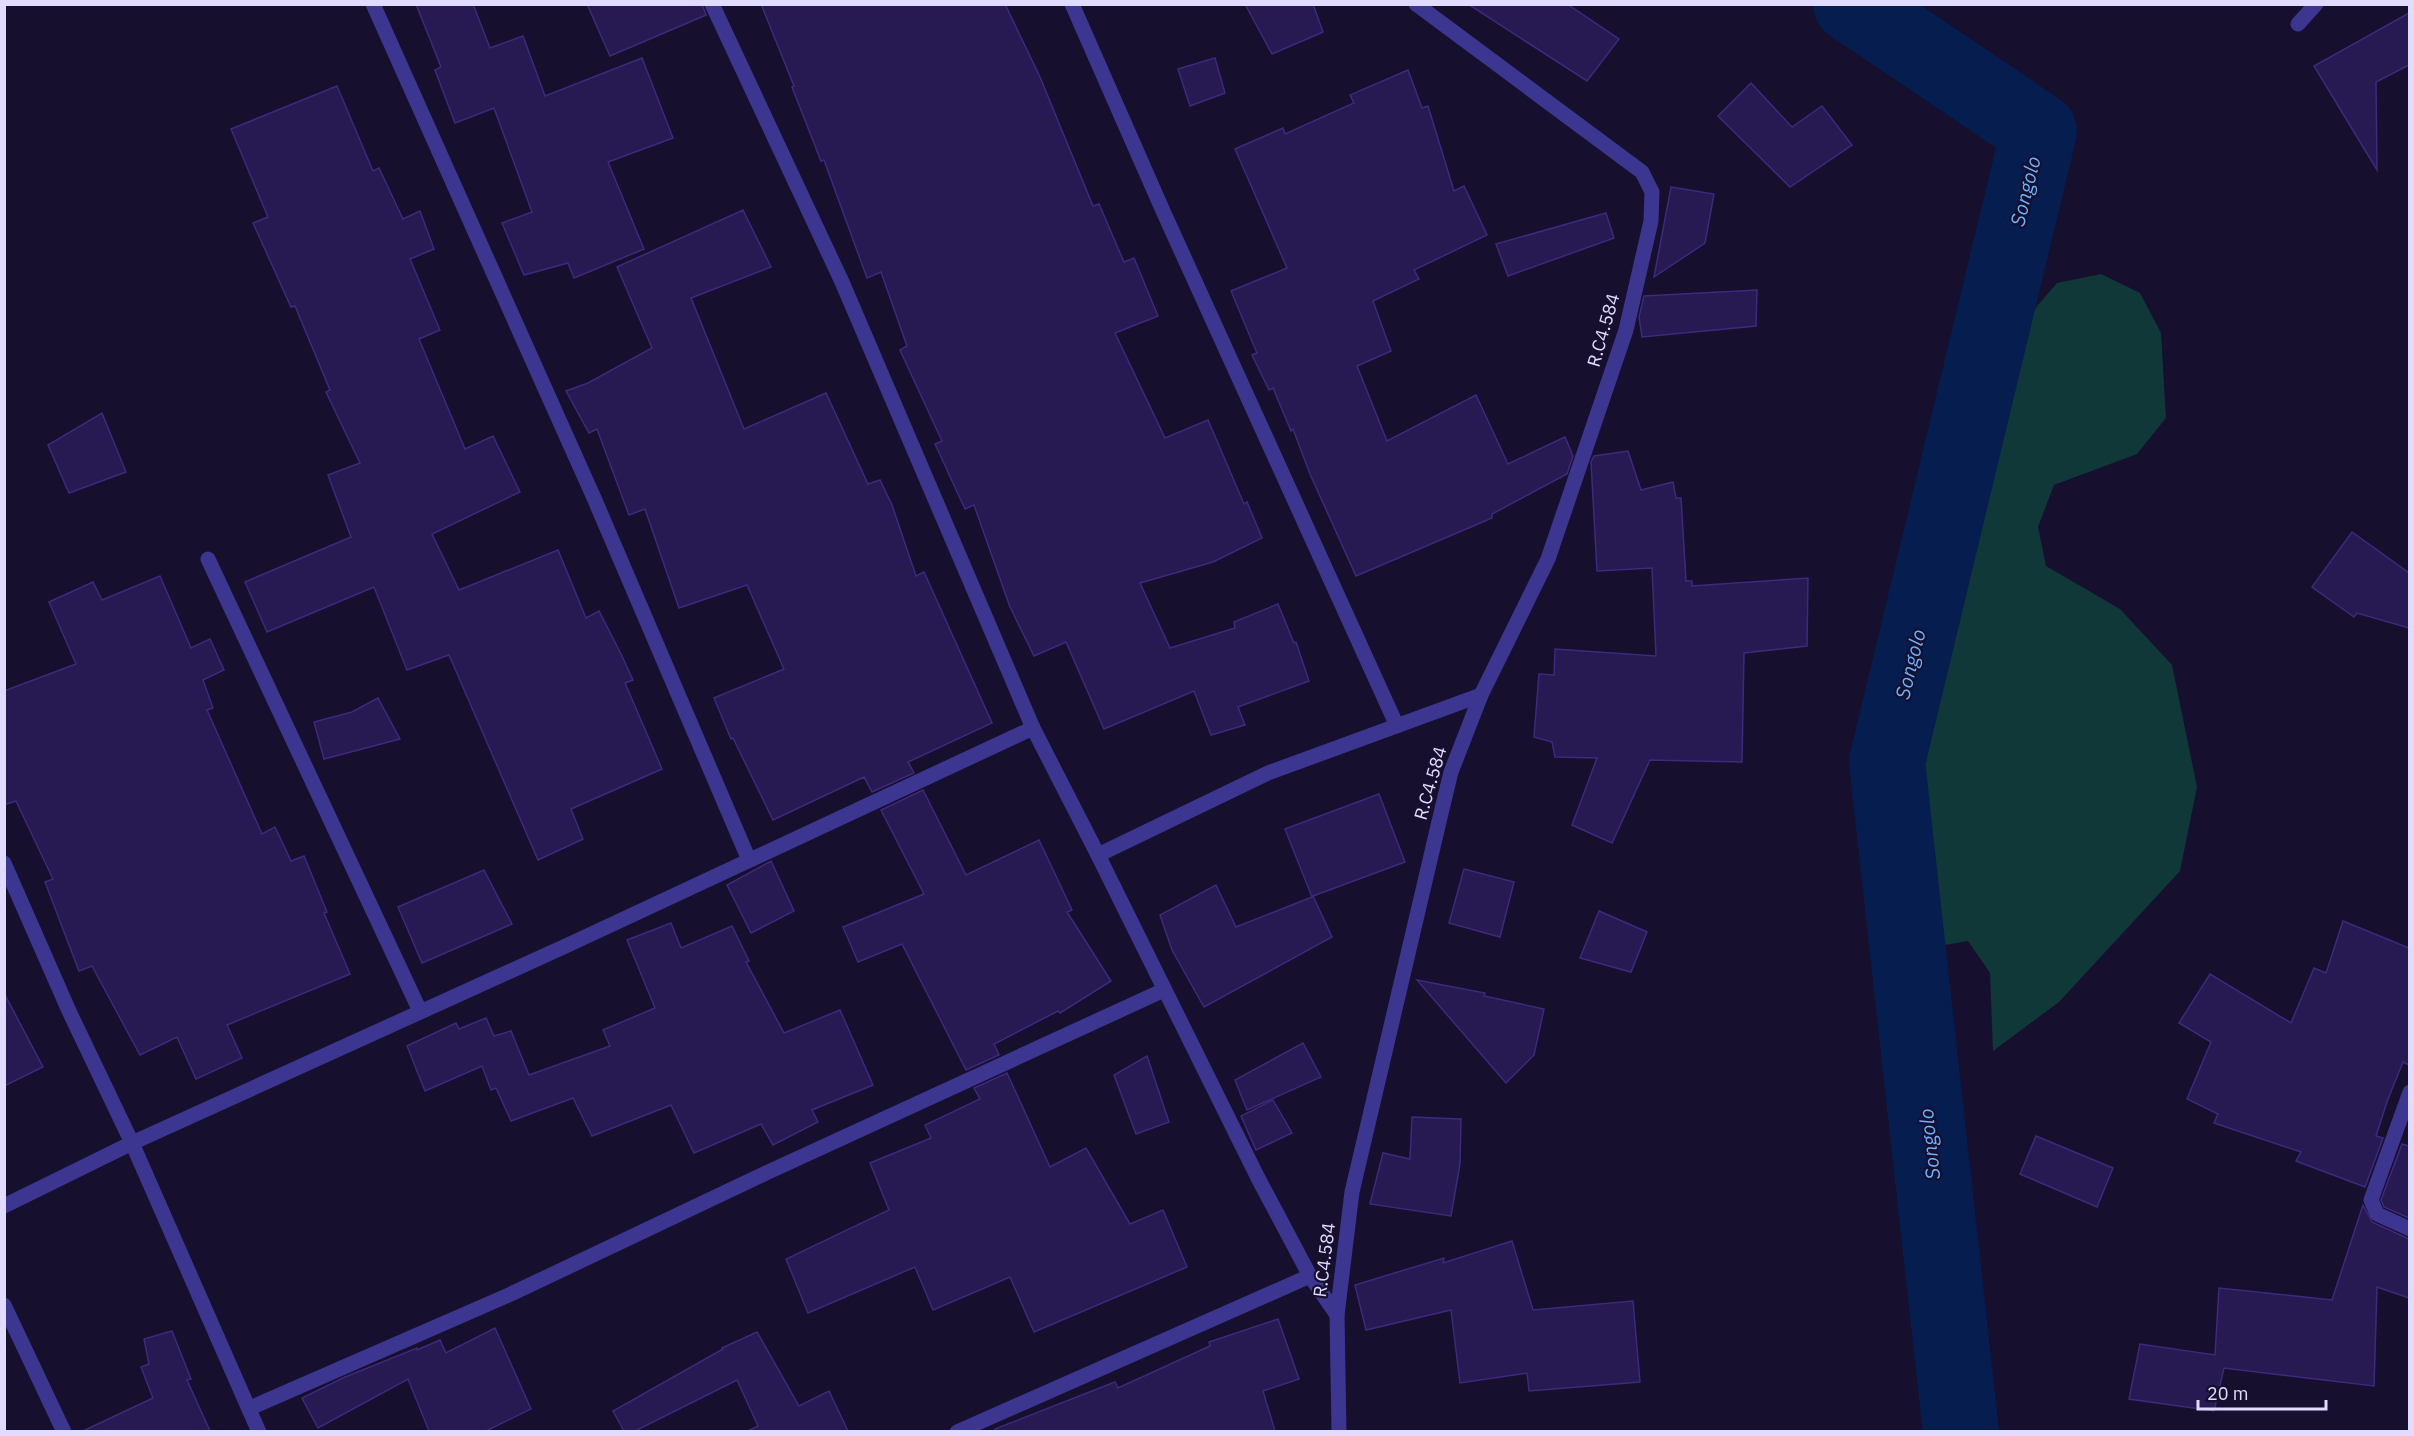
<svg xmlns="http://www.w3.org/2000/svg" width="2414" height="1436" font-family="'IBM Plex Sans',sans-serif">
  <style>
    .green { fill: #113839 }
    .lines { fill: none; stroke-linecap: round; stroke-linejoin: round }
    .river { stroke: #061d50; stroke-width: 76 }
    .building { fill: #271951; stroke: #3e297f; stroke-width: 1.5 }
    .street { stroke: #3d3691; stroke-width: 15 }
    .labels { text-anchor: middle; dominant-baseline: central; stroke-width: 4.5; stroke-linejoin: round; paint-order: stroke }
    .street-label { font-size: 18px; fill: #e1dcff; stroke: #160f2e }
    .water-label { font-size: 20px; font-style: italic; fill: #6ab3ff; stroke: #160f2e }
  </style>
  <rect width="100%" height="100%" fill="#160f2e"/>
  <polygon class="green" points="2101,274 2140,293 2161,333 2166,418 2137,454 2054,485 2038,527 2046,566 2120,609 2172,665 2197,787 2180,871 2059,1002 1993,1051 1990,973 1968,941 1922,949 1901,769 1988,422 2032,312 2057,283"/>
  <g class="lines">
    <polyline class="river" points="1851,4 2039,131 1887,762 1961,1432"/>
  </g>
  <g class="building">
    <polygon points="416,4 473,4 490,48 523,36 545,96 642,58 673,138 608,162 644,249 574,278 568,263 524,275 502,223 532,212 494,108 455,123 435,70 441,67"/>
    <polygon points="587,4 702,4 706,15 610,56"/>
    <polygon points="761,4 1005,4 1040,77 1093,206 1099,204 1124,262 1134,258 1158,316 1115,333 1165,438 1208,420 1244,504 1247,502 1262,538 1213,562 1140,583 1170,648 1235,628 1234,622 1278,604 1294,643 1296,642 1309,681 1238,707 1245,725 1211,735 1194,691 1104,729 1066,642 1034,656 1010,607 974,505 965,509 935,444 942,441 900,350 907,346 881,272 867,278 824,160 821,161 792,87 794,86"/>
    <polygon points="1245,4 1313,4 1323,32 1272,54"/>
    <polygon points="1468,4 1567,4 1619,39 1587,81"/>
    <polygon points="2409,13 2409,65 2376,82 2377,170 2314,66"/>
    <polygon points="1215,58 1225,93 1190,106 1178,69"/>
    <polygon points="1408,70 1422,108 1428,106 1454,191 1464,186 1487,235 1414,270 1419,279 1373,301 1391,351 1357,366 1387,441 1476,395 1508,464 1565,437 1573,456 1567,474 1492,514 1492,518 1356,576 1310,474 1293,429 1291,431 1273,388 1269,390 1252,355 1257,353 1231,291 1287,268 1235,149 1283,128 1285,134 1354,103 1350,95"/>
    <polygon points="1751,83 1792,127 1822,106 1852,145 1790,187 1718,116"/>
    <polygon points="337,86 373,171 379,168 403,219 420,211 434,249 410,259 440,330 419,339 465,449 493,436 520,492 432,534 459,590 558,550 586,618 599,611 622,656 633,680 625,683 662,769 571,809 583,839 538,860 449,655 407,670 374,587 267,632 245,582 351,537 328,475 360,463 326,392 330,390 295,306 291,307 253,223 268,217 231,129"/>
    <polygon points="1671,187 1714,194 1705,243 1654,277"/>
    <polygon points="743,210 771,267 691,298 744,429 826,393 868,484 880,480 892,505 916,576 924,572 992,723 908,762 914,773 872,792 864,777 773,820 733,738 731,739 714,698 784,669 747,585 679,608 645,509 629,515 597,429 589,433 566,391 588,383 652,348 617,267"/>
    <polygon points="1606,213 1614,238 1508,276 1496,244"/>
    <polygon points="1757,290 1756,326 1642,337 1639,317 1644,296"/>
    <polygon points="102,413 126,472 69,493 48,445"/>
    <polygon points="1628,451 1641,490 1673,482 1676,498 1681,498 1686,581 1692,581 1692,586 1808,578 1807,646 1744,653 1742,762 1650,760 1612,843 1572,825 1597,758 1555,757 1552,742 1534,737 1539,674 1554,675 1555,649 1656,656 1652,568 1597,571 1591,462 1594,456"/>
    <polygon points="2352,532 2409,573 2409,628 2357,613 2354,617 2312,587"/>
    <polygon points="160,576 191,648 210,639 224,670 203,680 213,708 207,710 262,834 275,827 291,861 304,856 327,912 324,913 350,974 227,1025 242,1058 196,1079 177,1037 140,1055 92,966 79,971 45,882 53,879 16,801 4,805 4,691 76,664 49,602 93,582 102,600"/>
    <polygon points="378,698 400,739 324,759 314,722 352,712"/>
    <polygon points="923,790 966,875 1039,840 1072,910 1067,912 1111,981 1060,1013 1058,1011 994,1044 999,1055 966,1070 902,944 858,962 843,927 924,894 881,810"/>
    <polygon points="1379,794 1405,862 1313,896 1332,937 1204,1007 1172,950 1160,915 1216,885 1236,927 1312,897 1285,829"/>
    <polygon points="771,861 794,911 751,933 727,885"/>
    <polygon points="1464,869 1514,882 1500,937 1449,923"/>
    <polygon points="484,870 512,924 422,963 398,907"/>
    <polygon points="1599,911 1647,932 1631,972 1580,958"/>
    <polygon points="2343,921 2409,948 2409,1065 2403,1062 2388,1099 2376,1136 2383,1138 2365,1187 2296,1161 2301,1152 2214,1123 2218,1114 2187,1099 2211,1042 2179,1023 2210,974 2291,1023 2314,968 2326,973"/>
    <polygon points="671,923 681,948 732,926 749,961 746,962 784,1033 840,1010 873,1085 812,1110 818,1122 773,1145 761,1124 694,1153 671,1105 592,1136 573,1098 511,1121 496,1088 491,1090 482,1066 425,1091 407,1046 456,1023 459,1029 486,1018 494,1036 511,1031 529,1075 610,1046 603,1030 655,1008 627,940"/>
    <polygon points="1417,980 1485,993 1484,996 1544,1009 1534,1055 1506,1083"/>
    <polygon points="4,993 43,1067 4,1086"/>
    <polygon points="1303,1043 1321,1077 1247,1110 1235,1080"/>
    <polygon points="1147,1056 1169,1122 1136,1134 1114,1075"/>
    <polygon points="1007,1073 1050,1167 1086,1148 1130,1224 1163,1210 1187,1267 1034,1332 1010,1277 933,1310 915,1267 808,1313 786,1259 889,1210 870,1163 931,1138 925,1125 980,1099 974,1088"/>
    <polygon points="1273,1100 1292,1133 1256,1150 1241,1116"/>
    <polygon points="1412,1117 1461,1119 1460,1164 1451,1216 1370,1204 1383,1153 1410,1159"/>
    <polygon points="2036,1136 2113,1168 2097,1207 2020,1174"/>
    <polygon points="2402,1144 2409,1146 2409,1218 2384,1207 2381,1200"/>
    <polygon points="2363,1205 2372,1222 2409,1239 2409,1298 2377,1287 2374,1386 2224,1368 2214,1411 2129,1399 2140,1344 2215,1355 2219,1288 2332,1300"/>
    <polygon points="1512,1241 1533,1310 1633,1301 1640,1382 1529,1391 1527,1373 1460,1383 1451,1310 1366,1330 1355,1285 1444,1258 1443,1263"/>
    <polygon points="1278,1319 1299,1379 1263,1391 1275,1431 995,1431 995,1429 1115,1382 1118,1388 1210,1346 1209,1342"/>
    <polygon points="495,1328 531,1409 486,1431 429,1431 408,1379 318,1428 302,1398 345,1377 417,1348 417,1350 440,1340 446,1353"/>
    <polygon points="172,1331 191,1379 187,1380 210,1431 83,1431 153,1398 141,1367 149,1364 144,1339"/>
    <polygon points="757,1332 799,1406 829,1391 848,1431 748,1431 758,1426 737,1380 635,1431 624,1431 613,1411 723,1349 722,1348"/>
  </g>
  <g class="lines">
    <g class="street">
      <polyline points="373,4 594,498 749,860"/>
      <polyline points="712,4 842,282 1033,728 1098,855 1258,1178 1310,1276 1337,1315"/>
      <polyline points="1072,4 1163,211 1397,726"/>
      <polyline points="2298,24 2316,4"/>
      <polyline points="208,559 420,1011"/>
      <polyline points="1098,855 1268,773 1481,695"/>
      <polyline points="4,863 69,1011 132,1143 259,1432"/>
      <polyline points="2410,1092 2371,1200 2377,1214 2410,1229"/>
      <polyline points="4,1206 132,1143 570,944 1033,728"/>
      <polyline points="4,1305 64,1432"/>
      <polyline points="250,1408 511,1294 766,1173 1164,990"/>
      <polyline points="957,1432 1310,1276"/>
      <polyline points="1339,1432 1337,1315 1352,1192 1442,809 1451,772 1481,695 1548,559 1626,330 1651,221 1652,192 1642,172 1416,4"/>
    </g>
  </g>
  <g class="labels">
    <g class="street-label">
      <text transform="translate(1603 330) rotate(-74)">R.C4.584</text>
      <text transform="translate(1430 783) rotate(-74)">R.C4.584</text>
      <text transform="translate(1324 1260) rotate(-83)">R.C4.584</text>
    </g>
    <g class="water-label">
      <text transform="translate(2025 191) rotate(-76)">Songolo</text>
      <text transform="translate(1910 664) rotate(-76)">Songolo</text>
      <text transform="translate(1929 1144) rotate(-96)">Songolo</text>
    </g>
  </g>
  <rect width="2414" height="1436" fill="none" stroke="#e1dcff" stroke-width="12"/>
  <path d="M2198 1400v9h128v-9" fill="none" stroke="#e1dcff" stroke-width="3"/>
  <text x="2207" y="1400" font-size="18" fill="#e1dcff" stroke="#160f2e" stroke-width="4.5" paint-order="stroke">20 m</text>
</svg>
